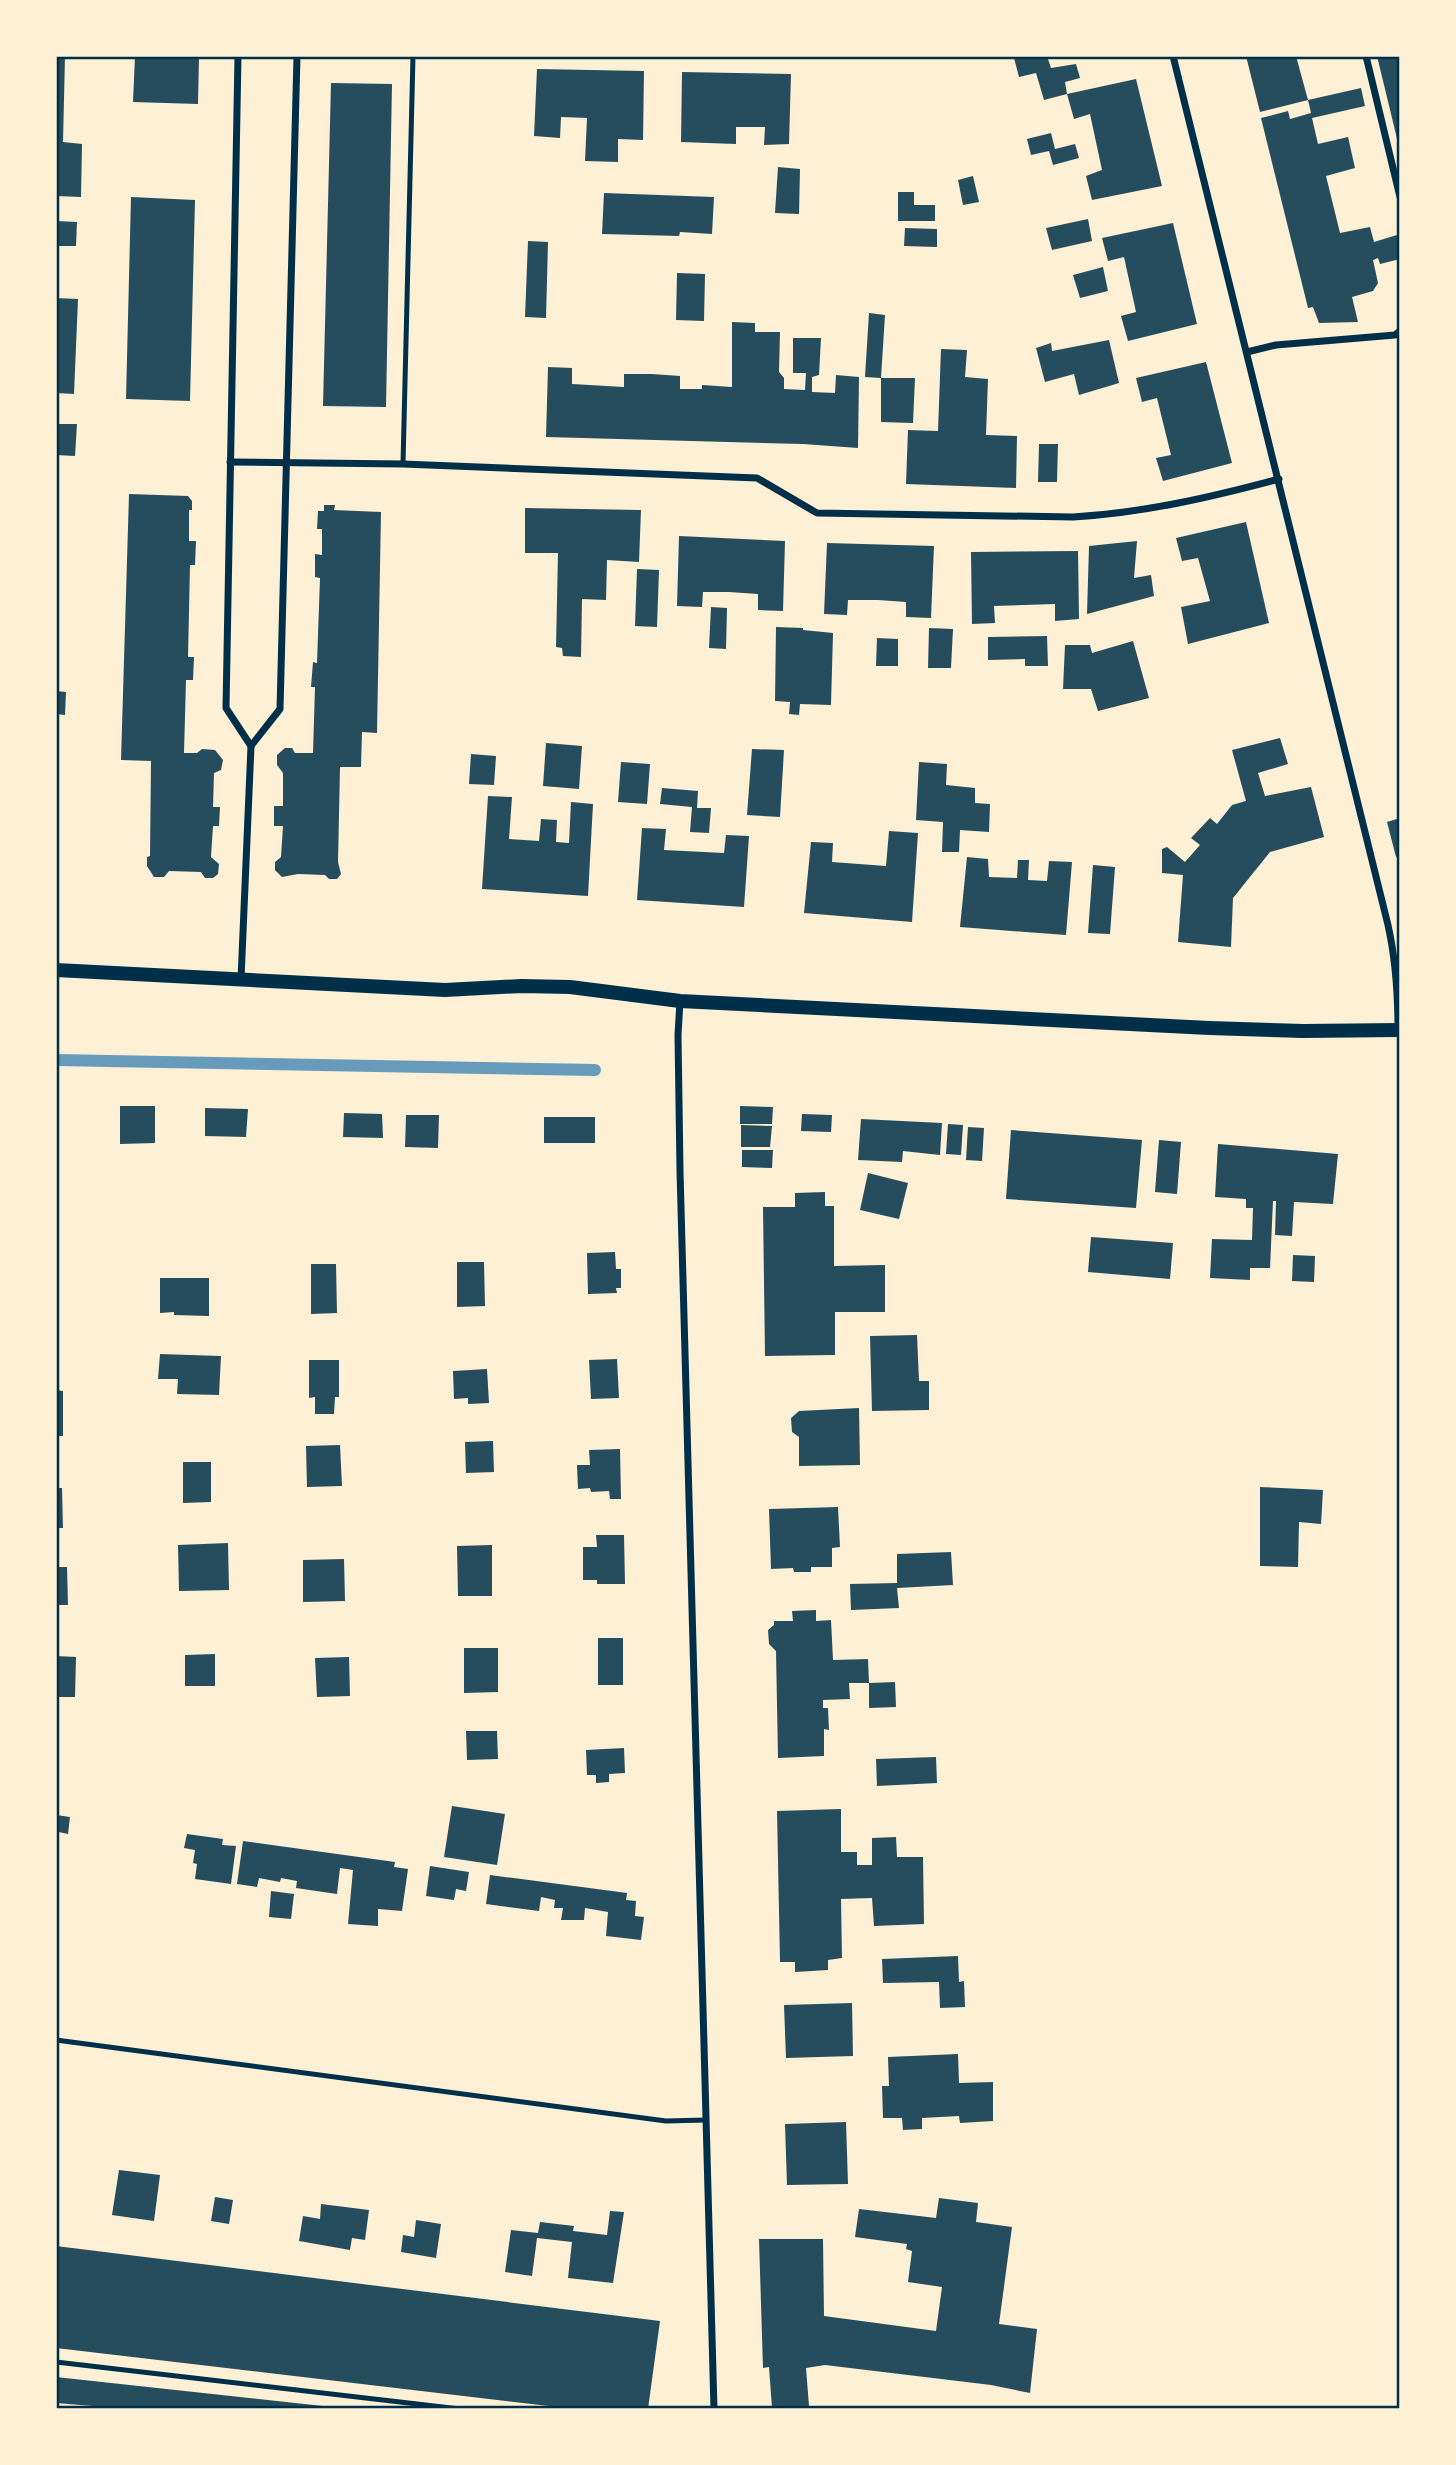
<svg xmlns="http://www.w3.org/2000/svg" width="1456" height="2465" font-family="'DejaVu Sans',sans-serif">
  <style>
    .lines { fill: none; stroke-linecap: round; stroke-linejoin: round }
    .stream { stroke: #669bbc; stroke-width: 12 }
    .building { fill: #264d5e }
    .service { stroke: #003049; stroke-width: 5 }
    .minor { stroke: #003049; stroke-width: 7 }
    .secondary { stroke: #003049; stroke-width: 14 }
    .neatline { fill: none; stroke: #003049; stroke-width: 2.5 }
  </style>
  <rect width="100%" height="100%" fill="#fdf0d5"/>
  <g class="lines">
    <polyline class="stream" points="56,1060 595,1070"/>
  </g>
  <g class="building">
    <polygon points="56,56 65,56 63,142 82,144 81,197 56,196"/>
    <polygon points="135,56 199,56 198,104 133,102"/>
    <polygon points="1020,56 1047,56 1051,68 1076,64 1080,78 1065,82 1067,94 1044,100 1036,73 1019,77 1014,58"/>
    <polygon points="1246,56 1296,56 1308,100 1260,112"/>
    <polygon points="1377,56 1400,56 1400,147 1399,147"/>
    <polygon points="537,69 644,71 643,140 618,139 618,162 585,161 587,118 561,117 560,138 534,136"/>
    <polygon points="682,72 791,74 789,144 764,145 765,127 736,127 736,144 681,142"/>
    <polygon points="1136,79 1162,186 1092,200 1086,176 1102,170 1090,114 1074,119 1067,94"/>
    <polygon points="331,83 392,84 386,407 323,406"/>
    <polygon points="1361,88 1365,106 1312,118 1318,144 1348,137 1355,168 1326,176 1340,233 1370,227 1374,242 1397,235 1400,259 1380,264 1378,258 1373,260 1378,283 1373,291 1352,297 1358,322 1319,323 1313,307 1308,308 1261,118 1288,111 1290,119 1311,113 1308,100"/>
    <polygon points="1051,133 1055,149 1075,144 1079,158 1053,165 1049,151 1031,155 1027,139"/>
    <polygon points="778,167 800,169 799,214 775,213"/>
    <polygon points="973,176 979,202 963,205 958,180"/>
    <polygon points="898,192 914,192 914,205 935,205 935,221 898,221"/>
    <polygon points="604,193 714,197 712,234 680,232 679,236 602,234"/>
    <polygon points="131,197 195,200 190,401 126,399"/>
    <polygon points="1088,219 1092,241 1052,250 1046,228"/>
    <polygon points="56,221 77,222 76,246 56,246"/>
    <polygon points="1173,223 1197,324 1128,341 1121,316 1136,312 1124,257 1108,261 1102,238"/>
    <polygon points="905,228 937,229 937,247 904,246"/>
    <polygon points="528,241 548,242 546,318 525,317"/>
    <polygon points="1103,267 1108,291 1080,298 1073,275"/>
    <polygon points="677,273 705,274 704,321 676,320"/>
    <polygon points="56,298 78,299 74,394 56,393"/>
    <polygon points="869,313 885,315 881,378 915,378 913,423 881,422 881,378 865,377"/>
    <polygon points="732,322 755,323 755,332 780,332 779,372 784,378 784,389 805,390 806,373 793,373 793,338 821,338 819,375 812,377 812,392 835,393 836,375 859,377 858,448 803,444 546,437 548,367 572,368 572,384 624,387 624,374 652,374 680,376 680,389 702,389 702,385 732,387"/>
    <polygon points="1109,340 1119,383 1079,395 1074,374 1045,382 1036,348 1051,343 1052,351"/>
    <polygon points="941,349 967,350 965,377 988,379 986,435 1017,436 1016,488 906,484 908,430 938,431"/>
    <polygon points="1206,362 1232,463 1163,481 1156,458 1171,455 1157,398 1142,402 1136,378"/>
    <polygon points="56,424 77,424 75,456 56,455"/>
    <polygon points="1039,444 1058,444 1057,482 1038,482"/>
    <polygon points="129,494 188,496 192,501 192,510 189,510 189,541 196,541 195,565 190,565 188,657 194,657 193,680 186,680 184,753 197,753 202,749 215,750 223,760 221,770 214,773 213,807 220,807 219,826 213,826 211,857 219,864 218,874 213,878 205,878 201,872 169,871 164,877 154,877 147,866 147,857 150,856 151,761 121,760"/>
    <polygon points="324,505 335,505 334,510 381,512 377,733 362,732 361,767 340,767 338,862 341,874 337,879 329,879 325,875 298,874 282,877 275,870 275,862 281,857 283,826 274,826 274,806 283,806 283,773 277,765 277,755 285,748 292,748 295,753 313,753 315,687 311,687 313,662 317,663 320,578 315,577 315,554 322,555 322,529 317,529 318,511 324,511"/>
    <polygon points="525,508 641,510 639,562 607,560 606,600 582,599 581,657 563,656 562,648 556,647 558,553 525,553"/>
    <polygon points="1246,522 1269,623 1188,644 1181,607 1210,601 1198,558 1182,561 1176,538"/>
    <polygon points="679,536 785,541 783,611 758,610 758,594 729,592 703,592 702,607 677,606"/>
    <polygon points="1137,541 1134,578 1151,575 1154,596 1087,614 1089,546"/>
    <polygon points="827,543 934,546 931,618 906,617 906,602 878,600 848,600 847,615 824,614"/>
    <polygon points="1078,551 1079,619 1055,621 1055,604 994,606 995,623 972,624 971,552"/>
    <polygon points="637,569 659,570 657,627 635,626"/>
    <polygon points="711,607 727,608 726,649 709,648"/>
    <polygon points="776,627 803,628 803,630 833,633 831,705 800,704 799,715 789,714 790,702 775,701"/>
    <polygon points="929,628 953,629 951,668 928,668"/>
    <polygon points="1047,636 1048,666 1025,666 1025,659 988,660 988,637"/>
    <polygon points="877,638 898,639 898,666 876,666"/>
    <polygon points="1133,641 1149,698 1098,711 1091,689 1063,689 1065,645 1090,645 1092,653"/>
    <polygon points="56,691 66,692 65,715 56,714"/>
    <polygon points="1280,738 1288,764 1258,773 1265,796 1311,787 1324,837 1270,852 1233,898 1231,947 1178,942 1183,875 1162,873 1162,849 1167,847 1185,862 1200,845 1191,838 1210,818 1217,824 1232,805 1246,801 1232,750"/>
    <polygon points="546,743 582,746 579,789 543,786"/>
    <polygon points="752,749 784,750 780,817 747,815"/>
    <polygon points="471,754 496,756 494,785 469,784"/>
    <polygon points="621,762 650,764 647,804 618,802"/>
    <polygon points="919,762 947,764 946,785 975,788 975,803 990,804 989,832 960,830 959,852 942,852 943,822 916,820"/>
    <polygon points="662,788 698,791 697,808 711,808 709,833 690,832 692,807 660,804"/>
    <polygon points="488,796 512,797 509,839 539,841 541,819 557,820 556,842 569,843 571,802 593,804 588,896 482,889"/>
    <polygon points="1400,818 1400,856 1396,857 1387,822"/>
    <polygon points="642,828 666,829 664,850 724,853 726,835 749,836 744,907 637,900"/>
    <polygon points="889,831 918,833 912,922 804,913 811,842 833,843 832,862 886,866"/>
    <polygon points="967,857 988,859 989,877 1017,878 1018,860 1029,860 1028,880 1047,881 1049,861 1072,862 1066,935 960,927"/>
    <polygon points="1093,865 1115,867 1110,934 1088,933"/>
    <polygon points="120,1106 155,1106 155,1143 120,1144"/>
    <polygon points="740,1106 773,1107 772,1124 740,1124"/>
    <polygon points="205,1108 248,1109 246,1137 205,1136"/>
    <polygon points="344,1113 382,1114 383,1138 343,1137"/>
    <polygon points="802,1114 832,1115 831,1132 801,1131"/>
    <polygon points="406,1115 439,1115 438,1148 405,1147"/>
    <rect x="544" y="1117" width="51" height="26"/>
    <polygon points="861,1119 942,1123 940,1155 903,1151 902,1162 858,1160"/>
    <polygon points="948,1124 963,1125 961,1155 946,1154"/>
    <polygon points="741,1125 772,1126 770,1147 741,1147"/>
    <polygon points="968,1127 984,1128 982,1161 966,1160"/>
    <polygon points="1011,1130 1142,1140 1136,1208 1006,1199"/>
    <polygon points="1159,1140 1181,1142 1177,1194 1155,1192"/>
    <polygon points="1218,1144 1338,1154 1333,1204 1294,1202 1292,1236 1275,1235 1276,1201 1273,1201 1270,1268 1250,1268 1250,1280 1210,1278 1212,1239 1252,1240 1253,1208 1246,1208 1246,1199 1215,1197"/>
    <polygon points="742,1150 773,1150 772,1168 742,1167"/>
    <polygon points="868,1173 908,1183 899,1219 860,1210"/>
    <polygon points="825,1192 825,1206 834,1206 834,1266 885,1265 885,1312 835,1312 835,1355 765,1356 763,1207 795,1207 795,1193"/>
    <polygon points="1091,1237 1173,1243 1170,1279 1088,1272"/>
    <polygon points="615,1252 616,1269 621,1269 621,1288 616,1288 617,1293 588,1294 587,1253"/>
    <polygon points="1293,1255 1315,1256 1314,1282 1292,1281"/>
    <polygon points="457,1262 484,1262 485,1306 457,1307"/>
    <polygon points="311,1264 336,1264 337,1313 311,1314"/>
    <polygon points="160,1278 209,1278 209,1316 174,1315 174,1312 160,1313"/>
    <polygon points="917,1335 919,1381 929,1381 929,1410 872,1411 870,1336"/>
    <polygon points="160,1354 221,1356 219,1395 177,1394 178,1379 158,1379"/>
    <polygon points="617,1359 619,1398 591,1399 589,1360"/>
    <polygon points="309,1360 339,1360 339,1397 335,1397 334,1414 315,1414 315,1397 309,1398"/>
    <polygon points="487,1369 489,1403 468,1404 468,1398 454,1399 453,1371"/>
    <polygon points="56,1390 63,1391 63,1436 56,1436"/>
    <polygon points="859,1408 860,1465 799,1466 799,1437 792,1432 791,1418 799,1411"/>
    <polygon points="493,1441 494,1472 466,1473 465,1442"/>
    <polygon points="340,1445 342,1486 307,1487 306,1446"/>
    <polygon points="620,1449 621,1499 610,1499 609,1491 591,1492 590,1488 578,1489 577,1465 590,1465 589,1450"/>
    <polygon points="183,1462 211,1462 211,1502 183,1503"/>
    <polygon points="1260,1487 1323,1490 1321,1524 1299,1522 1298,1567 1260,1566"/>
    <polygon points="56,1488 62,1488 63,1528 56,1528"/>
    <polygon points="838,1507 840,1547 832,1548 832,1567 811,1567 811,1572 794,1572 793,1568 771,1569 769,1509"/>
    <polygon points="596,1535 624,1535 625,1584 597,1584 597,1580 583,1580 583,1547 597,1547"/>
    <polygon points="228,1543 229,1590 179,1591 178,1545"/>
    <polygon points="492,1545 492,1596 458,1596 457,1546"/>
    <polygon points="951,1552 953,1585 897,1588 899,1608 851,1610 850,1584 897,1583 897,1554"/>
    <polygon points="344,1559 345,1601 303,1602 303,1560"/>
    <polygon points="56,1567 67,1567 68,1605 56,1605"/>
    <polygon points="816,1610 816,1621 831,1620 833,1660 868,1659 869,1683 849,1683 850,1699 823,1700 823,1708 828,1708 829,1730 824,1729 824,1756 778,1758 776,1651 769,1644 768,1630 774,1625 774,1621 793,1621 792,1611"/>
    <rect x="598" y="1638" width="25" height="47"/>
    <polygon points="464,1648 498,1648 498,1692 464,1693"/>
    <polygon points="215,1654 215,1686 185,1686 185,1655"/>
    <polygon points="56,1656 76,1657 75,1697 56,1697"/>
    <polygon points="349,1657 350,1696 317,1697 315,1658"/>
    <polygon points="895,1682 896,1707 869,1708 869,1683"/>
    <polygon points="466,1731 497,1731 498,1759 467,1760"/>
    <polygon points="624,1748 625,1773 609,1774 609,1782 596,1783 596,1775 587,1775 586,1750"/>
    <polygon points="936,1757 937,1783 877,1786 876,1759"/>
    <polygon points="452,1806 505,1814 497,1865 444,1857"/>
    <polygon points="841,1809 841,1852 857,1852 857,1865 872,1865 872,1838 896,1837 897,1857 923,1857 924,1924 874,1926 872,1898 841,1899 842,1958 828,1960 828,1970 795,1972 795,1962 780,1962 777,1811"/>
    <polygon points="56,1815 70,1817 68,1834 59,1832 57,1839"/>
    <polygon points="187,1834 223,1839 222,1845 236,1846 231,1884 195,1879 197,1864 193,1863 195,1850 184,1848"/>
    <polygon points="243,1841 395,1862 394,1867 408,1869 402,1911 378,1909 378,1926 348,1924 353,1870 340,1868 337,1894 296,1888 297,1881 281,1878 280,1882 259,1878 257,1887 237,1884"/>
    <polygon points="430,1866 469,1872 466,1891 456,1889 454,1900 426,1896"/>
    <polygon points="490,1875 627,1893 626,1900 636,1901 635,1916 644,1917 641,1940 606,1936 608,1912 585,1908 584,1920 561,1920 563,1908 554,1908 555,1900 541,1897 539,1911 486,1904"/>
    <polygon points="271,1891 294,1894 291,1919 269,1917"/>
    <polygon points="958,1956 959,1982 964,1981 965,2007 940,2008 939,1982 883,1983 882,1959"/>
    <polygon points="852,2003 853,2056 786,2058 784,2005"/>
    <polygon points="958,2054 959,2083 993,2082 993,2121 960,2123 959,2116 922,2118 922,2129 903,2130 902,2118 883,2118 882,2086 889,2086 888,2057"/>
    <polygon points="846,2122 848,2184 787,2185 785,2124"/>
    <polygon points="119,2170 160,2175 154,2221 112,2215"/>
    <polygon points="215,2197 233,2200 229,2224 211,2221"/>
    <polygon points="939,2198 978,2203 976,2222 1012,2227 999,2324 1037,2329 1030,2393 991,2385 825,2365 806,2368 809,2406 772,2408 769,2367 763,2368 759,2239 823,2239 824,2316 936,2331 942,2287 908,2282 912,2251 906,2249 907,2244 855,2237 859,2209 936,2218"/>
    <polygon points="321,2204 369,2210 365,2240 352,2238 350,2250 299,2241 303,2216 320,2219"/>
    <polygon points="610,2211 624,2212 613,2283 568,2278 572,2242 537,2238 532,2276 505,2272 511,2230 538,2233 540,2222 574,2226 573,2231 607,2235"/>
    <polygon points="416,2220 441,2224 436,2258 401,2252 403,2235 414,2237"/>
    <polygon points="56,2246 660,2321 648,2409 574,2409 56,2348"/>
    <polygon points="56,2377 332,2407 332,2409 129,2409 56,2403"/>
  </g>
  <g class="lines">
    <g class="service">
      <polyline points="403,464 413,56"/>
      <polyline points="56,2040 666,2121 706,2120"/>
      <polyline points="56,2362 460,2409"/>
    </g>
    <g class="minor">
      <polyline points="238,56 226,708 251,746 241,979"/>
      <path d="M 1173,56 L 1388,925 C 1396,961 1398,994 1398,1030"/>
      <polyline points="1366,56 1400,197"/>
      <polyline points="1247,352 1276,345 1395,335 1400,331"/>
      <path d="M 230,462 L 403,464 L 757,478 L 817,513 L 1073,517 C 1143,513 1212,497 1279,479"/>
      <polyline points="251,746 280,709 297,56"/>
      <polyline points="680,1001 678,1035 680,1171 714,2409"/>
    </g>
    <polyline class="secondary" points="56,970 445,990 521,986 570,987 680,1001 1209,1028 1303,1031 1400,1030"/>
  </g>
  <rect width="1456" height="2465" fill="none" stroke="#fdf0d5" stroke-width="116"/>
  <rect x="58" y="58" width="1340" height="2349" class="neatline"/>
</svg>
